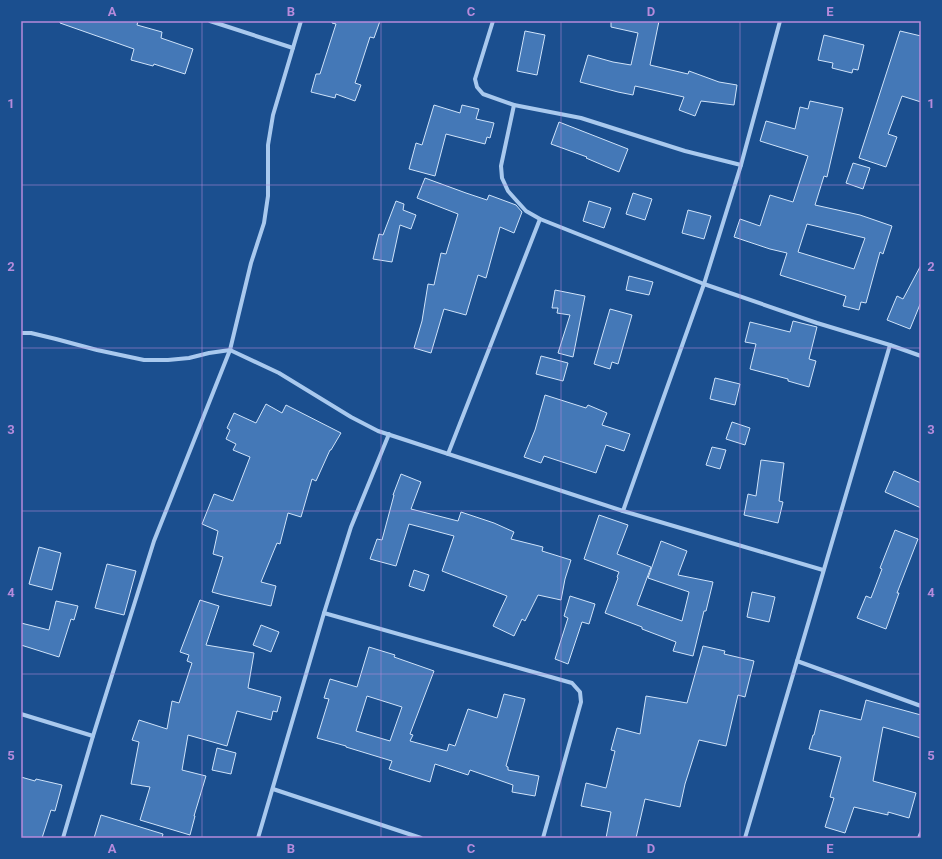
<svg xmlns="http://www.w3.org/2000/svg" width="942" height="859" font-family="Roboto,sans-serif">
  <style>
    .building { fill: #4478b7; stroke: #cfe3fa; fill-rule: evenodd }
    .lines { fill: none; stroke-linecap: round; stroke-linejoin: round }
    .minor { stroke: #a9c9ee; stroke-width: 4 }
    .grid { fill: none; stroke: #b68bdc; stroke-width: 1; stroke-opacity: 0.55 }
    .neatline { fill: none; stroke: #b68bdc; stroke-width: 1.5 }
    .grid-label { font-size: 13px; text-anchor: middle; font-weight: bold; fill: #b68bdc }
  </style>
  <rect width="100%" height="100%" fill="#1b4f8f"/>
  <g class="building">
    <polygon points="60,21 138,21 137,25 162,32 161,38 193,49 185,74 154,64 153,66 131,60 134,49 60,23"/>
    <polygon points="332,21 380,21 374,38 370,37 355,83 361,85 355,101 336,94 335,98 311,92 316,74 320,74 336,24 332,23"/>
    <polygon points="611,21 659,21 650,65 688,74 689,71 719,82 737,85 734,105 701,101 695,116 679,110 684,97 635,86 633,95 618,92 580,82 588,55 613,62 631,65 638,33 611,27"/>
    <polygon points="525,31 545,35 537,75 517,71"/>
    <polygon points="900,31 921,36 921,102 902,96 888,134 897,137 886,167 859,158"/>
    <polygon points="824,35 864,45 858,70 853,69 852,73 832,68 833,63 818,60"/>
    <path d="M 810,101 L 843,108 L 827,177 L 824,176 L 815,205 L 860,215 L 892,226 L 883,254 L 880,252 L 866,303 L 861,302 L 859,310 L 843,306 L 846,296 L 780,275 L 787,253 L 770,249 L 734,237 L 740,219 L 760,226 L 770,195 L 793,202 L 808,156 L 760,141 L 766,121 L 795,129 L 800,107 L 808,109 ZM 807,224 L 865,238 L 854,269 L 798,252 Z"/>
    <polygon points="434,105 460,113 462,105 479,109 476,119 494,123 490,138 487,137 485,144 446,134 435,176 409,169 416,143 422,145"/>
    <polygon points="559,122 628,149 619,172 586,158 587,157 551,144"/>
    <polygon points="853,163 870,168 863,189 846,183"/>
    <polygon points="425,178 466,193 487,200 489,195 516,205 522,212 514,233 500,227 486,278 478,275 466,315 444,309 431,353 414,348 422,321 428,284 434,285 441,253 446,254 458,214 417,198"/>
    <polygon points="633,193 652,199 645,220 626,214"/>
    <polygon points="396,201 404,204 403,210 416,215 411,229 400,225 392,262 373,259 379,234 383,235"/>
    <polygon points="589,201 611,208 604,228 583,221"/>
    <polygon points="688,210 711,216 704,239 682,233"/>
    <polygon points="921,265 921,302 910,329 887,320 897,296 903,299"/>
    <polygon points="629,276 653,282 649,295 626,290"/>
    <polygon points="555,290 585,296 573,357 558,353 570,315 557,313 558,308 552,308"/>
    <polygon points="610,309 632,315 618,364 612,362 610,369 594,364"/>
    <polygon points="793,321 817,327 809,359 816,361 809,387 788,381 788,379 750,369 756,344 745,342 750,322 790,332"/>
    <polygon points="541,356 568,363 563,381 536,374"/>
    <polygon points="715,378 740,384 735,405 710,399"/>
    <polygon points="545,395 586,408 588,405 607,413 602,425 630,434 624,451 606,445 596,473 544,456 541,463 524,457 535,430"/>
    <polygon points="266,404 282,413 286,405 341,433 331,450 330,450 316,481 312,479 301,517 288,513 280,544 277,543 261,582 276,586 271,606 223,595 212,592 223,557 213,554 218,531 202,524 214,494 233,501 250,457 233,450 236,444 226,439 230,430 227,428 234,413 256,423"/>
    <polygon points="732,422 750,428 745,445 726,439"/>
    <polygon points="712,447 726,450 720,469 706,465"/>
    <polygon points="761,460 784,463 779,501 783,502 778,523 744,515 748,494 756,496"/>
    <polygon points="894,471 921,483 921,508 885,492"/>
    <polygon points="401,474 421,482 411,509 458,521 461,512 494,523 514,532 511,539 543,547 542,551 571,560 565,579 561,600 538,595 525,621 522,619 514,636 493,626 507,596 442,571 454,536 409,524 396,566 370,559 377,539 382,540 394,495 393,495"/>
    <polygon points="599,515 628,525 617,554 651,567 637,605 682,621 689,592 648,578 661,541 687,551 678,575 713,582 706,611 704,611 693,656 673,651 676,642 642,629 642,627 605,613 618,578 617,577 619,572 584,559"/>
    <polygon points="895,530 918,539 897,593 899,593 886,629 857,618 866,596 871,598 882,569 880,568"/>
    <polygon points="39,547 61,553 52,590 29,584"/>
    <polygon points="107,564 136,571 124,615 95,608"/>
    <polygon points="414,570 429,575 424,591 409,586"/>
    <polygon points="752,592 775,597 769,622 747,617"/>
    <polygon points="570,596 595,604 589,624 582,622 568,664 555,659 568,618 564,616"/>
    <polygon points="200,600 219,606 206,645 254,653 248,688 281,697 277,712 273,711 271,720 237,711 227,746 188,735 182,770 206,776 194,816 195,816 190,835 140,820 150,787 131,784 139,742 132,740 139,720 167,729 172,701 179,703 192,663 187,661 189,655 180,652"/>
    <polygon points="56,601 78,606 74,620 71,619 59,657 21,645 21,623 49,630"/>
    <polygon points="261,625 279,632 271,652 253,645"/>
    <polygon points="703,646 725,651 724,654 754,661 745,697 738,695 726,746 699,740 685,784 680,807 645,799 636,838 606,838 611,812 581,806 586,783 606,788 615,751 611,750 617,728 640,734 646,696 687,703"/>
    <path d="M 369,647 L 395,655 L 394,657 L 434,671 L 410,734 L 413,735 L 410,741 L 447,751 L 449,744 L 455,746 L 468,709 L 497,718 L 504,694 L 525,699 L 506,766 L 508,767 L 508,770 L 539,776 L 535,796 L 512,792 L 513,785 L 470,770 L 468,775 L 435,764 L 430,782 L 389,769 L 392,761 L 346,747 L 346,746 L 317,738 L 329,699 L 324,698 L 330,679 L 357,687 ZM 367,696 L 402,707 L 390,741 L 356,731 Z"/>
    <polygon points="866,700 921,715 921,738 883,727 873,781 916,793 909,818 888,812 888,815 854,807 845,833 825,827 834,798 830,797 841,757 809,749 813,735 814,735 820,710 861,720"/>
    <polygon points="217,748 236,753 231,774 212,770"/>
    <polygon points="21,777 35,781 36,779 62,785 55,811 51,810 42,838 21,838"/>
    <polygon points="101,815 163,834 162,838 94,838"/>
  </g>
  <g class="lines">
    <g class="minor">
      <polyline points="210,21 293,48"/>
      <polyline points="493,21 475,79 477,87 483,94 514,105 581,118 685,151 741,165"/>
      <polyline points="514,105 501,166 502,178 508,191 516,200 526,211 540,219 704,284 817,323 890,345 921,356"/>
      <polyline points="21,333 31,333 56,339 97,350 144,360 168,360 189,358 209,353 230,350 279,373 351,417 378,431 623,511 823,570"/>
      <polyline points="448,454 540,219"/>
      <polyline points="623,511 704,284 741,165 780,21"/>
      <polyline points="324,613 572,683 580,692 581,702 543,838"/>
      <polyline points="797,661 921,706"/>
      <polyline points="21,714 93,736"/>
      <polyline points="273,789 421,838"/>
      <polyline points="63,838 93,736 154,541 230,350 251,263 264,223 268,196 268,145 273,115 301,21"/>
      <polyline points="258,838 324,613 351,527 389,434"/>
      <polyline points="745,838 890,345"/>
      <polyline points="919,838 921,833"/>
    </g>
  </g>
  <path class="grid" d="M 202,21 L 202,838M 381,21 L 381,838M 561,21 L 561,838M 740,21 L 740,838M 21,185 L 921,185M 21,348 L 921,348M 21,511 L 921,511M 21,674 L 921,674"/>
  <rect width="942" height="859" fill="none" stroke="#1b4f8f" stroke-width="44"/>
  <rect x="22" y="22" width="898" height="815" class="neatline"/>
  <g class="grid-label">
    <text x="112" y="16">A</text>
    <text x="291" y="16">B</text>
    <text x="471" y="16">C</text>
    <text x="651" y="16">D</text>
    <text x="830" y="16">E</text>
    <text x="11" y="108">1</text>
    <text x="931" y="108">1</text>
    <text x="11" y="271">2</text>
    <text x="931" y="271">2</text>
    <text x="11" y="434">3</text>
    <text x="931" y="434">3</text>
    <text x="11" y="597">4</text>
    <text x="931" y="597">4</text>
    <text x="11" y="760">5</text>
    <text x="931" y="760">5</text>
    <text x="112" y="853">A</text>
    <text x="291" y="853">B</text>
    <text x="471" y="853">C</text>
    <text x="651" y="853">D</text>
    <text x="830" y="853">E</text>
  </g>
</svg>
